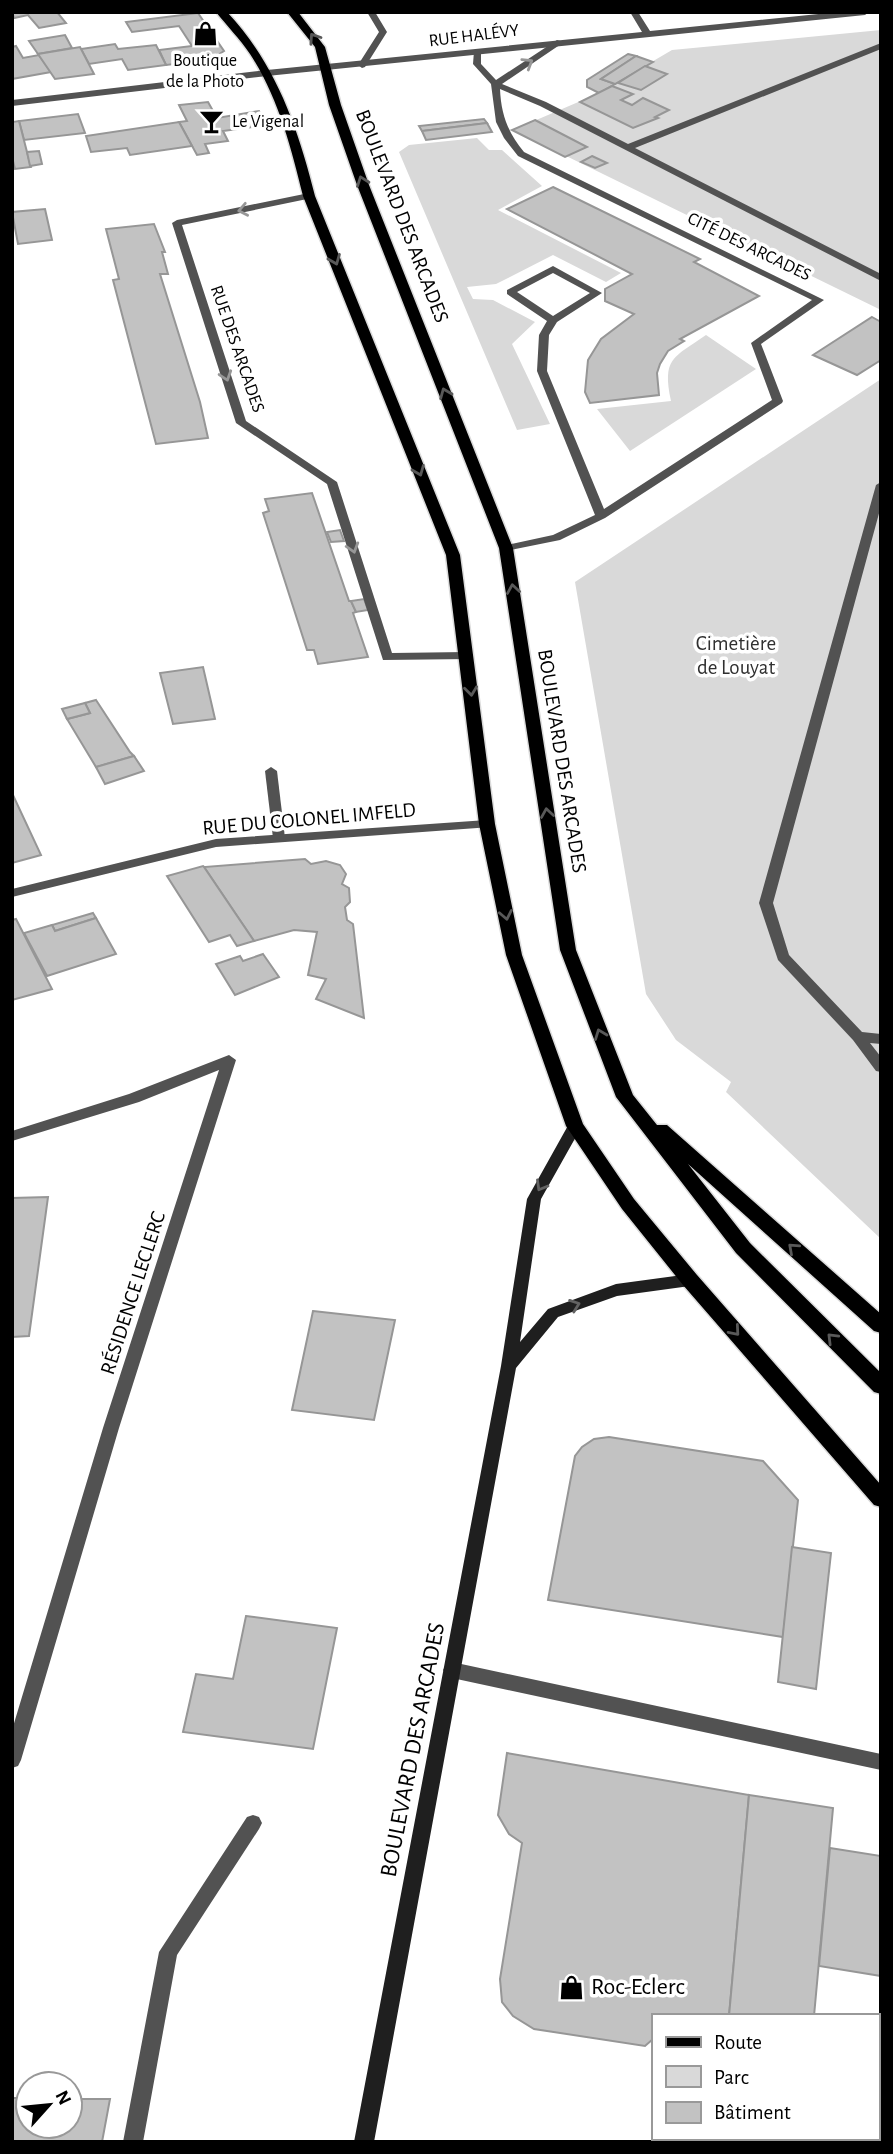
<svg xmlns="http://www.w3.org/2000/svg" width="893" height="2154" font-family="'Alegreya Sans',sans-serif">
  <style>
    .green { fill: #d9d9d9 }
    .building { fill: #c2c2c2; stroke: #969696; stroke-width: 2 }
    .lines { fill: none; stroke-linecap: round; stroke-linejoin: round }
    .primary-casing { stroke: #dbdbdb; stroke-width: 3 }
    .lane { fill: #525252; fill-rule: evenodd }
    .street { fill: #525252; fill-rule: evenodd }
    .secondary { fill: #1f1f1f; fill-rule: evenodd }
    .primary { fill: #000; fill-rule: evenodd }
    .oneway { stroke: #595959 }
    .oneway2 { stroke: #979797 }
    .oneway3 { stroke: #626262 }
    .labels { text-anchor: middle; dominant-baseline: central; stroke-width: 7; stroke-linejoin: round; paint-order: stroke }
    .far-street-label { font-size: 18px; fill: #000; stroke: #fff }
    .far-poi-label { font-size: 18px; fill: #000; stroke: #fff }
    .street-label { font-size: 21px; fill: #000; stroke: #fff }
    .park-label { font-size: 21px; fill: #303030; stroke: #fff }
    .near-street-label { font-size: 24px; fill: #000; stroke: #fff }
    .near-poi-label { font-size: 24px; fill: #000; stroke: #fff; text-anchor: start }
  </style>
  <rect width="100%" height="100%" fill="#fff"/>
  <g class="green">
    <polygon points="881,30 881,310 513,130 597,94 672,50"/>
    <polygon points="477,138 489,150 502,150 542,186 498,210 621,273 606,282 553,255 496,284 467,287 473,299 493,300 535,322 512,344 550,424 517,430 399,152 409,145"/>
    <path d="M 706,335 L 756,369 L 630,451 L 597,409 L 671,401 C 662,358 673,358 706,335 Z"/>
    <polygon points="881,379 881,1239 726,1092 731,1082 676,1040 646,994 575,582"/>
  </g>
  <g class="building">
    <polygon points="12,12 57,12 66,23 39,28 28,15 14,18"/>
    <polygon points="198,13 224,51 210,60 166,65 159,50 192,46 179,26 132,32 126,22"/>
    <polygon points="65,35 72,48 38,54 29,41"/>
    <polygon points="115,44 118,49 156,45 166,65 128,70 122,59 89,64 81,49"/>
    <polygon points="16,46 23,58 39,55 51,72 12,79 12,47"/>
    <polygon points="80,47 94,74 55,79 38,54"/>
    <polygon points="628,54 636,56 601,79 615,84 599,93 587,87 587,80"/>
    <polygon points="636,56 653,62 615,84 601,79"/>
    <polygon points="645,66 667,74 641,90 618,83"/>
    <polygon points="612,86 633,94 621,100 632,105 643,98 669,110 655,117 658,118 633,128 580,102"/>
    <polygon points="208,102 217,118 259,111 266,125 223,131 228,141 205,144 209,153 197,155 179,122 187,121 179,105"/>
    <polygon points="78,114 85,133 24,140 19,121"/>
    <polygon points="484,119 487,123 422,131 419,126"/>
    <polygon points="535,120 587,147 565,157 512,130"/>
    <polygon points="19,121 27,152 31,167 15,169 12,157 12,122"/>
    <polygon points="179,122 192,146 130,155 127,148 91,152 86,136"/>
    <polygon points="487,123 492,132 426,140 422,131"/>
    <polygon points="39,151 42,164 30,166 27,152"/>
    <polygon points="592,156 607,163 595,168 581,162"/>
    <polygon points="553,187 700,259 694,262 759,296 680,339 684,341 668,351 660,364 657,373 659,395 590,403 585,392 588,360 601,339 634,314 605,301 605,289 632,274 507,209"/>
    <polygon points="45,209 52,240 18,244 12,212"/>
    <polygon points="154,224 165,252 162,252 168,274 160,274 200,402 208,438 156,444 113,280 119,279 106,229"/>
    <polygon points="872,317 881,322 881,360 857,375 813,355"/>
    <polygon points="312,493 349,601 351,601 356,612 353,613 368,657 318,664 314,650 307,650 263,513 269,511 265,499"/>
    <polygon points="340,530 344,541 331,542 327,532"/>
    <polygon points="364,599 368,610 356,612 351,601"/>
    <polygon points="203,667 215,719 173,724 160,673"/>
    <polygon points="96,700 130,752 134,756 96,767 67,719 90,713 85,703"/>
    <polygon points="85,703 90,713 67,719 62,709"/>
    <polygon points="134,756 144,771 105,784 96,767"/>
    <polygon points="12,793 41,855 12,863"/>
    <polygon points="305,859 311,864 326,861 340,865 346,874 342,884 349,888 350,902 345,907 347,920 353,924 364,1018 316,999 326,979 308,975 317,932 294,930 254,941 204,867"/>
    <polygon points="203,866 204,867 254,941 237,946 230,935 209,942 167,876"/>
    <polygon points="93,913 96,918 55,931 52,925"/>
    <polygon points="96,918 116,954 47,976 24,933 52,925 55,931"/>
    <polygon points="16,919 52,989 12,1000 12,920"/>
    <polygon points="263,954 279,977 235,995 216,964 240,956 243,961"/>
    <polygon points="48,1197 29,1336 12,1337 12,1198"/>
    <polygon points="313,1311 395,1320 374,1420 292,1410"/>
    <polygon points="609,1437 763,1461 798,1500 783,1637 548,1600 575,1456 582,1447 594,1439"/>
    <polygon points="792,1547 831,1553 816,1689 778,1682"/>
    <polygon points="246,1616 337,1628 313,1749 183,1732 196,1674 233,1679"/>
    <polygon points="507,1753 749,1795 729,2016 653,2016 653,2039 645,2046 534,2029 513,2016 502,2002 500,1979 522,1843 509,1834 498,1815"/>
    <polygon points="749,1795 833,1808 814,2016 729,2016"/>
    <polygon points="830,1848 881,1856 881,1976 819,1966"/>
    <polygon points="12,2098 28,2098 28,2126 70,2126 70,2099 110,2099 102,2142 12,2142"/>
  </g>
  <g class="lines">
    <defs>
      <g id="primary">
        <path d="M 216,12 L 227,12 C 276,64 298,128 315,196 L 460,555 L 495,824 L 522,955 L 583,1124 L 634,1199 L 697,1275 L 881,1485 L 881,1507 L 874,1505 L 683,1285 L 622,1209 L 566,1126 L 506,955 L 479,824 L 446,555 L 303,196 C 291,147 278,97 250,54 C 240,39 227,26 216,12 Z"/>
        <polygon points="287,12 298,12 325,47 341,105 369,185 513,548 576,950 633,1095 657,1125 667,1125 881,1314 881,1333 874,1331 688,1164 750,1243 881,1373 881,1394 874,1392 736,1253 616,1097 560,950 499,548 357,185 329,105 315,47"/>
      </g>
    </defs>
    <use href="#primary" class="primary-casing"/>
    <g class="lane">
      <polygon points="367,12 375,12 387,32 365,67 362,68 358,65 379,32"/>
      <path d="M 557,40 L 564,42 L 502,84 L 546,102 L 628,144 L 881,43 L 881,49 L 635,148 L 881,274 L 881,281 L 540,106 L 500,89 C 501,114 508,133 524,152 L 824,300 L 761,344 L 783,401 L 782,403 L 605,518 L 560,540 L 506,551 L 500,548 L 502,546 L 553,535 L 595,515 L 537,371 L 539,335 L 547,321 L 507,294 L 507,290 L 553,266 L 602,293 L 557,322 L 549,335 L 547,371 L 604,509 L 772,400 L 751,343 L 812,300 L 518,156 L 504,138 L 496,122 L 491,84 L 473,64 L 474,51 L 481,49 L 481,64 L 496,80 ZM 553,273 L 590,293 L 553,316 L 517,292 Z"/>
      <polygon points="309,193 314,196 312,198 182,225 246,421 337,482 392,653 466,652 470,653 470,659 383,660 327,484 236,423 172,223 177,220"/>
      <polygon points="881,482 881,506 773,903 789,955 862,1032 881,1034 881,1044 870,1043 881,1057 881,1072 876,1071 853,1040 778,960 759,903 876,485"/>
      <polygon points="271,767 277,771 285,838 279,842 273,838 265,771"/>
      <polygon points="229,1055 236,1060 119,1428 21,1760 18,1766 12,1768 12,1730 103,1428 219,1070 139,1102 12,1141 12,1131 129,1094"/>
      <polygon points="452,1662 881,1754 881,1770 452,1678 446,1675 443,1670 446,1665"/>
      <polygon points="253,1815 259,1817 262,1823 259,1829 177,1955 143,2142 123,2142 159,1952 247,1817"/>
    </g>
    <g class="street">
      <polygon points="630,12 638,12 650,31 838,12 869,12 865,15 267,76 12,106 12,100 267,70 642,32"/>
      <polygon points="487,820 491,821 493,824 491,827 216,847 12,897 12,889 216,839"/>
    </g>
    <polygon class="secondary" points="575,1121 582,1126 541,1199 520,1342 548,1309 616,1284 690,1274 695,1276 698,1280 695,1284 690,1286 617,1296 558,1317 516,1368 374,2142 354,2142 501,1366 527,1199 570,1122"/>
    <use href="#primary" class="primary"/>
  </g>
  <defs><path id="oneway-chevron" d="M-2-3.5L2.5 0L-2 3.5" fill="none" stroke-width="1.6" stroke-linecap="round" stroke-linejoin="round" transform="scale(1.75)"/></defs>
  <g class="oneway">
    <use href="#oneway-chevron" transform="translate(314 38) rotate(-124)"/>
    <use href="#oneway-chevron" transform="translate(362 181) rotate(-110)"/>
    <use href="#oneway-chevron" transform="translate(335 260) rotate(68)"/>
    <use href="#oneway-chevron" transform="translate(445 393) rotate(-112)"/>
    <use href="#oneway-chevron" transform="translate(419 471) rotate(68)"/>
    <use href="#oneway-chevron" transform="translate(513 589) rotate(-99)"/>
    <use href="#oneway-chevron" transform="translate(471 691) rotate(83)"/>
    <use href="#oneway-chevron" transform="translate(547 813) rotate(-99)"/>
    <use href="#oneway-chevron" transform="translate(506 915) rotate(79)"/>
    <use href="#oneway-chevron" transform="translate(600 1034) rotate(-111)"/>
    <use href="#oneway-chevron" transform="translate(793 1248) rotate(-138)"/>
    <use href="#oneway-chevron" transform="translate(735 1331) rotate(49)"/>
    <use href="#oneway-chevron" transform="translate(832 1338) rotate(-135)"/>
  </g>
  <g class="oneway2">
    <use href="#oneway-chevron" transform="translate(528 63) rotate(-32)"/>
    <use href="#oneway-chevron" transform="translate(243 210) rotate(169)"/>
    <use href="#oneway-chevron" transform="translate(226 376) rotate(72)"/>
    <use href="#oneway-chevron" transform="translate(353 548) rotate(73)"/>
  </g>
  <g class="oneway3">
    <use href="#oneway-chevron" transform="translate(541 1186) rotate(120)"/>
    <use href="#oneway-chevron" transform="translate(575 1305) rotate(-20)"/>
  </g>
  <defs>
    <symbol id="shop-bare" viewBox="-9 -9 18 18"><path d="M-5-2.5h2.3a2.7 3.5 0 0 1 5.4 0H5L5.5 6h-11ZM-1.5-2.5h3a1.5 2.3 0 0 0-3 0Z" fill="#000" stroke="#fff" stroke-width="2.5" paint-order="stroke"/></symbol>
    <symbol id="bar-bare" viewBox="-9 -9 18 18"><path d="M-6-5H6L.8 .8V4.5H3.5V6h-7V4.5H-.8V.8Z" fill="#000" stroke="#fff" stroke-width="2.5" paint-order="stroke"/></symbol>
  </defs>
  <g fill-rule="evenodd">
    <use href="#shop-bare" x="188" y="16" width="35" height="35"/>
    <use href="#bar-bare" x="194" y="104" width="35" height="35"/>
    <use href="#shop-bare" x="554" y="1970" width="35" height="35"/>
  </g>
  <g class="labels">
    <g class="far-street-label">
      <text transform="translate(474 36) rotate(-7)">RUE HALÉVY</text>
      <text transform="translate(749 247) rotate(26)">CITÉ DES ARCADES</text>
      <text transform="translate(237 349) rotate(71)">RUE DES ARCADES</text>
    </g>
    <g class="far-poi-label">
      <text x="205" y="61">Boutique<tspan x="205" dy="21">de la Photo</tspan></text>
      <text x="232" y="122" text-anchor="start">Le Vigenal</text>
    </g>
    <g class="street-label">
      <text transform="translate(402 216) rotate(69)">BOULEVARD DES ARCADES</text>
      <text transform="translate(562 761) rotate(81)">BOULEVARD DES ARCADES</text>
      <text transform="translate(309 819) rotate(-5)">RUE DU COLONEL IMFELD</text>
      <text transform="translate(133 1293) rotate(-72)">RÉSIDENCE LECLERC</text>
    </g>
    <g class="park-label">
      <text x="736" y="643">Cimetière<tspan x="736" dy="24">de Louyat</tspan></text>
    </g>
    <g class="near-street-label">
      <text transform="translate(413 1750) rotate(-79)">BOULEVARD DES ARCADES</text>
    </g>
    <g class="near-poi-label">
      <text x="591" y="1987">Roc-Eclerc</text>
    </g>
  </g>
  <rect width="893" height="2154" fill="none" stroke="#000000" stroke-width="28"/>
  <rect x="652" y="2014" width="228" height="126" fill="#ffffff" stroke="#999999" stroke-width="2"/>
  <rect x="666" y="2037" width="35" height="10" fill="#000000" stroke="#999999" stroke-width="2"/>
  <text x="714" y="2049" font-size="21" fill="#000000">Route</text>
  <rect x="666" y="2066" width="35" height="21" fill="#d9d9d9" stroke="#999999" stroke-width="2"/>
  <text x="714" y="2084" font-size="21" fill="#000000">Parc</text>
  <rect x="666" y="2102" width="35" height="21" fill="#c2c2c2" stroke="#999999" stroke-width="2"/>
  <text x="714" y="2119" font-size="21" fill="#000000">Bâtiment</text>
  <g transform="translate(49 2105) rotate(63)"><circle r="33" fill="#ffffff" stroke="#999999" stroke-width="2"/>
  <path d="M0-5L12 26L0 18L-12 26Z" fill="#000000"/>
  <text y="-10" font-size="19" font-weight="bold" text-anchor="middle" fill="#000000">N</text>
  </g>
</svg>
